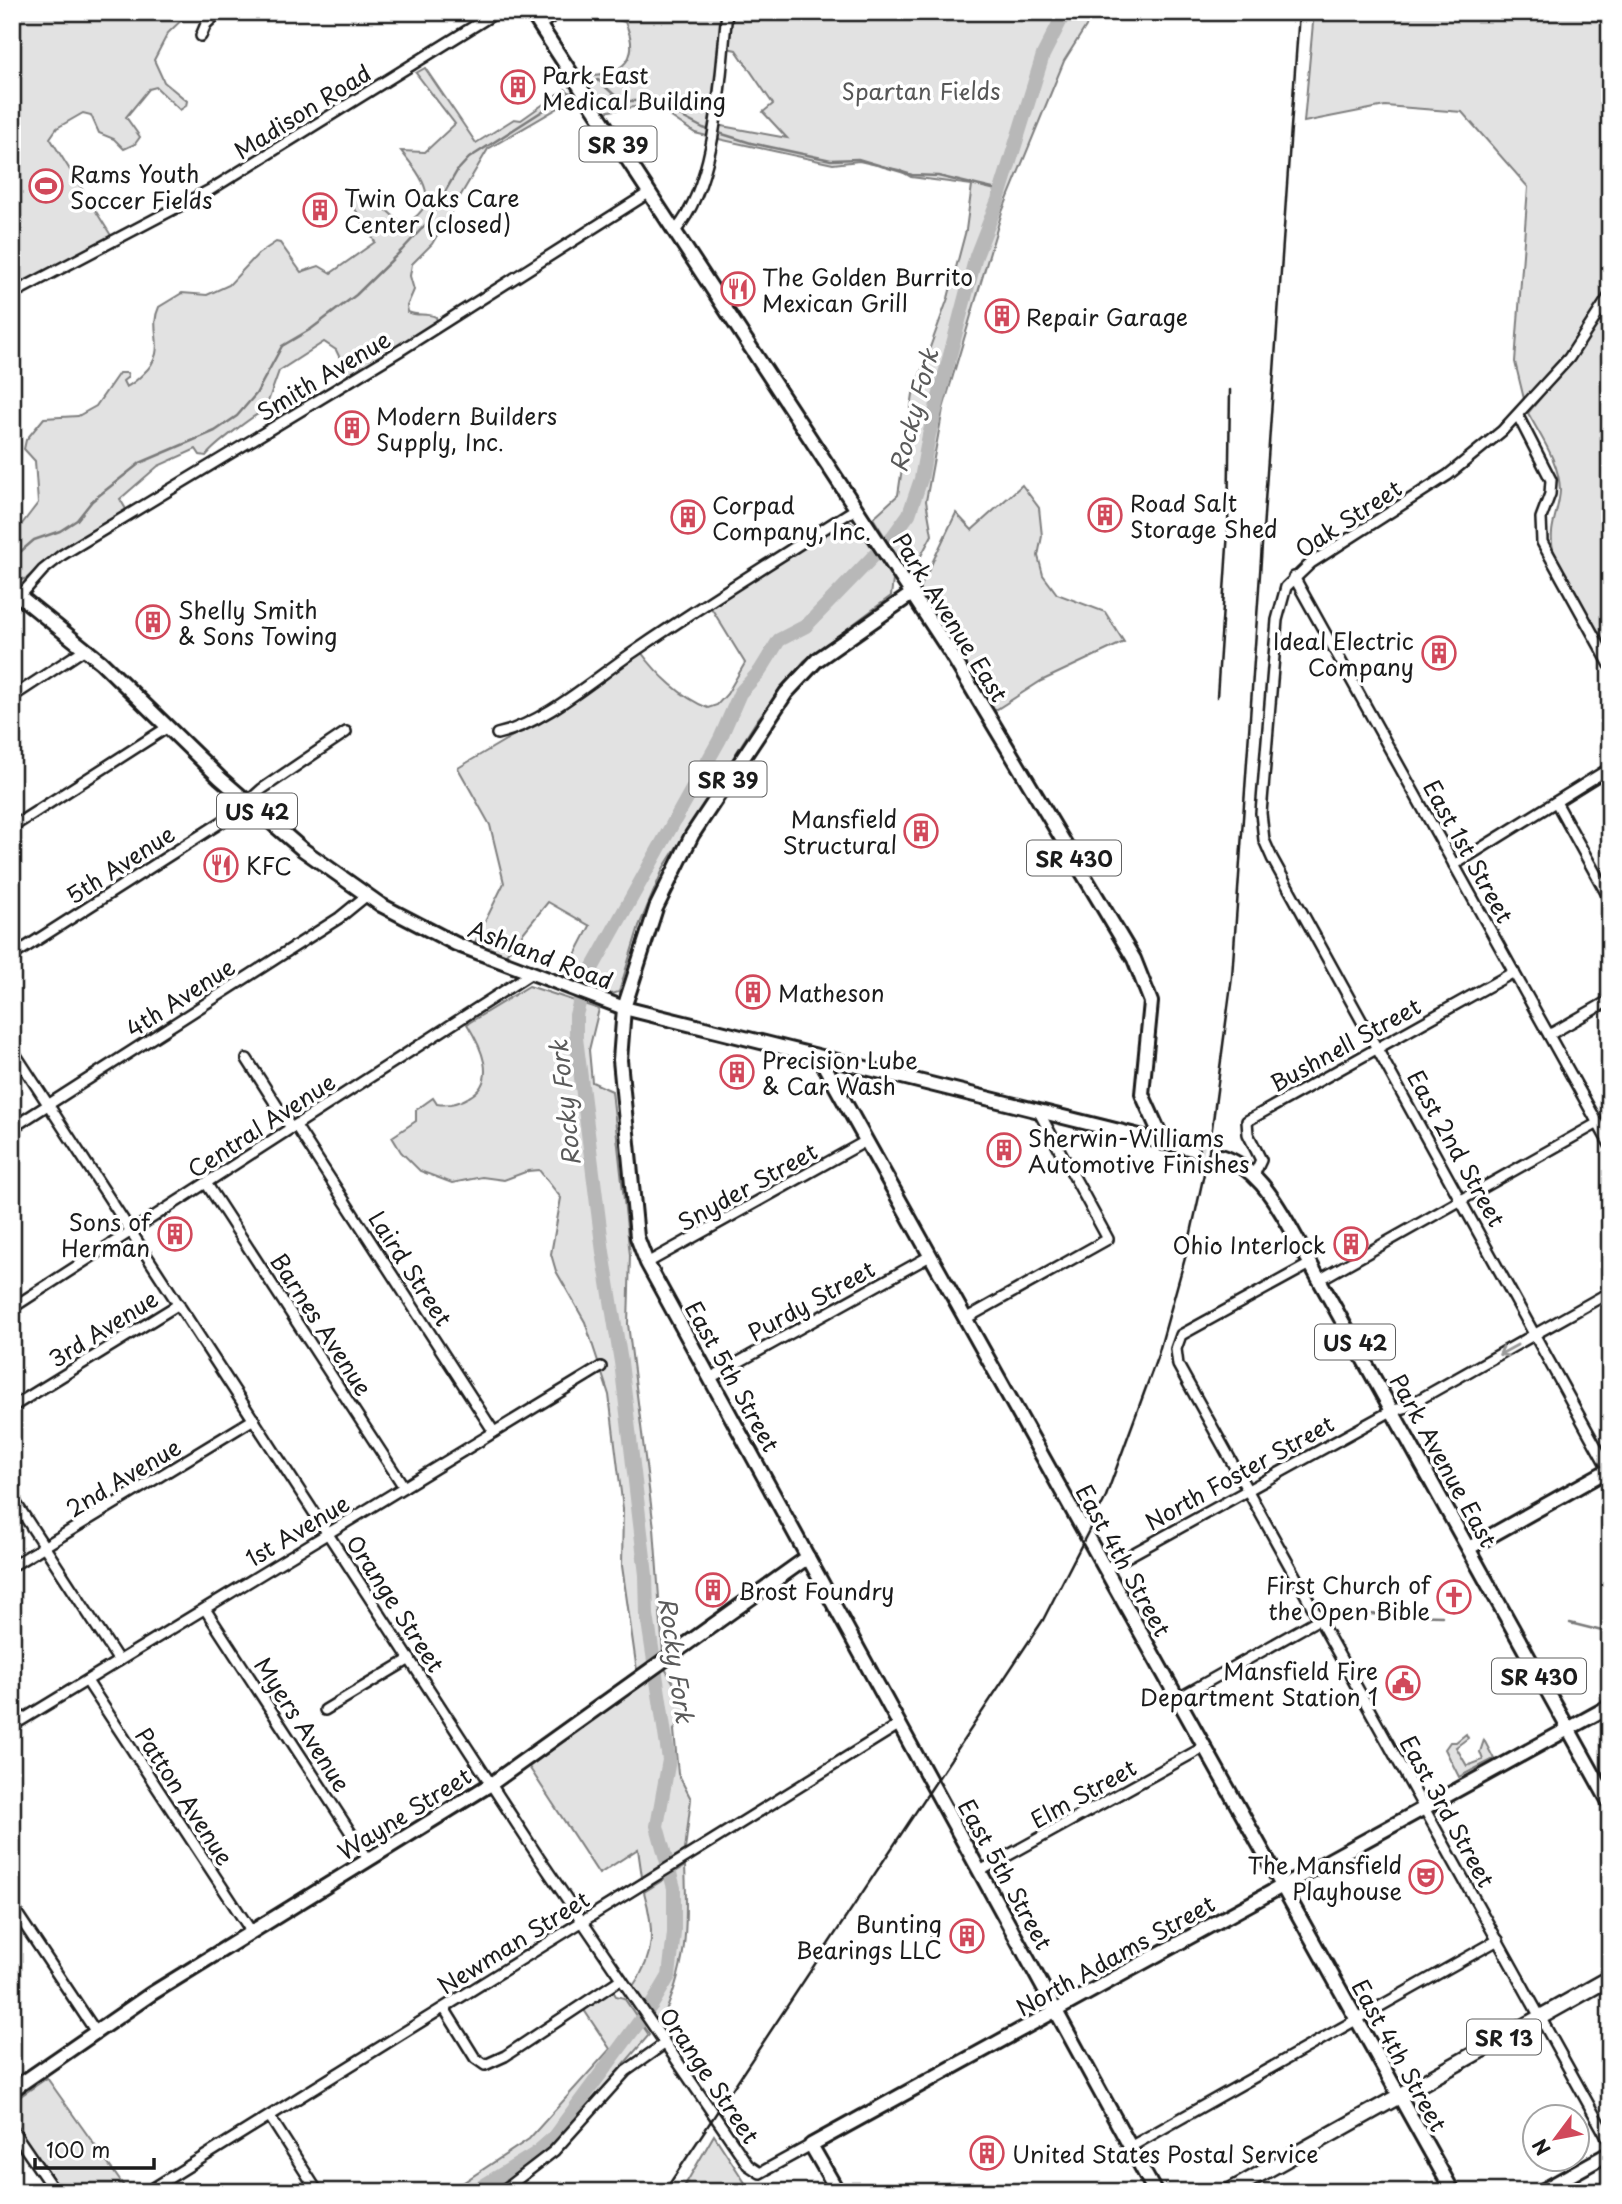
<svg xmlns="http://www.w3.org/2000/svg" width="1622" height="2204" font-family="'Playpen Sans',sans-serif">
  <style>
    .green { fill: #e2e2e2; stroke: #7f7f7f; stroke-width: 2 }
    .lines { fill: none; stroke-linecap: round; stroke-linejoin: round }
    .stream { stroke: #7a7a7a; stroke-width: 2.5 }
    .river { stroke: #b8b8b8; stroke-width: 14 }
    .major-tunnel { stroke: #ddd; stroke-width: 12; stroke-dasharray: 12 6; stroke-linecap: butt }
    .minor-casing { stroke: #1c1c1c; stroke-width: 14 }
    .major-casing { stroke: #1c1c1c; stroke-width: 18 }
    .highway-casing { stroke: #1c1c1c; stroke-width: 19 }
    .minor { stroke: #fff; stroke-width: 9 }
    .major { stroke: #fff; stroke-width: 12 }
    .highway { stroke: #fff; stroke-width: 14 }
    .rail { stroke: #1c1c1c; stroke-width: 2.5 }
    .oneway { stroke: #999 }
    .labels { text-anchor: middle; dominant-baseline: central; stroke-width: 7; stroke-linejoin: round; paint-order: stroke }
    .shield { fill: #fff; stroke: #606060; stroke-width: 2 }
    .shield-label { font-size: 21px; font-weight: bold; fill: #1c1c1c }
    .poi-label { font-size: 23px; fill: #1c1c1c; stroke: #fff; text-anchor: start }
    .park-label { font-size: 23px; fill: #575757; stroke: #fff }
    .street-label { font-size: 23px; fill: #1c1c1c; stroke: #fff }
    .water-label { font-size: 24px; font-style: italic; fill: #5a5a5a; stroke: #fff }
  </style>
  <rect width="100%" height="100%" fill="#fff"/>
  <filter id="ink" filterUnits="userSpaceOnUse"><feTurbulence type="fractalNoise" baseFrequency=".0143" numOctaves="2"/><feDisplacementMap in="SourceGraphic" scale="14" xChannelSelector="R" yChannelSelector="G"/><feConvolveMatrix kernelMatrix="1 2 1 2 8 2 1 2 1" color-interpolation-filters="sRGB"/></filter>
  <g filter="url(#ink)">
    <g class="green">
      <polygon points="12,12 190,12 168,33 154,60 164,82 187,101 186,106 180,110 156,87 149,89 126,117 140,137 135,144 124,149 114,139 99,133 91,115 83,113 57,128 50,138 112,237 12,289"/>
      <path d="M 609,12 L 724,12 L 707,136 L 695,133 L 652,104 L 604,112 L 580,75 C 616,77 644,64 625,22 L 609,18 Z"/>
      <polygon points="731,12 1095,12 1064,61 1002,212 943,409 926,501 932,535 916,565 906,567 902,564 873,518 898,495 913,394 948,298 966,230 972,185 911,177 899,170 859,161 833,164 714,138 716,125 787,138 763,112 773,104 736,50 727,48"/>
      <polygon points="1314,12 1610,12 1610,287 1589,325 1525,403 1515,362 1528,187 1462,112 1385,106 1304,122"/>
      <path d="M 425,68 L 476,143 L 514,119 L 521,120 L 565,89 L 573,95 L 570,101 L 488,149 L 432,244 L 412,264 L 410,276 L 414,290 L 407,306 L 408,312 C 418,317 425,312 436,317 L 437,321 L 349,377 L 336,350 L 324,342 L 279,371 L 265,410 C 254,415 213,446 206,456 L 200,455 L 196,449 L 158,466 L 120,499 L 127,511 L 52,557 L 27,578 L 12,583 L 12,537 L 38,503 L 35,461 L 24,449 L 26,440 L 44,418 L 78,416 L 96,406 L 119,373 L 127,373 L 128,377 L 123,381 L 126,387 C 133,384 138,379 143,374 C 170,349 147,332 159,307 L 182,293 L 207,295 L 229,285 L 258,254 L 276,242 L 280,243 L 301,272 L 319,266 L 331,273 L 375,242 L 349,199 C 372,180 385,218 406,223 C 444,203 421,176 401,151 L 425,152 L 455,124 L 416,73 Z"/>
      <path d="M 1610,306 L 1610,653 C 1593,623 1561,582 1553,549 C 1548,528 1559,511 1560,491 C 1560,463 1541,437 1528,413 L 1573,359 Z"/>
      <polygon points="1022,485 1039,508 1042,536 1038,556 1043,575 1057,594 1105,612 1124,642 1041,681 994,711 920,588 956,513 972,530"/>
      <path d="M 849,521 L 861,531 L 893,580 L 891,596 L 804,661 L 757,720 L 664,867 L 639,926 L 619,992 L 612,994 L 563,978 L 590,926 L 548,902 L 503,958 L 473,946 L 504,883 L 490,825 L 458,768 L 560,708 L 641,652 C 657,674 682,698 708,708 L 717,705 L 727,694 L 745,663 L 710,606 L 841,522 Z"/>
      <path d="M 529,986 L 599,1009 L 589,1050 L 592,1082 L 612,1091 L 630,1255 L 628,1324 L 654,1528 L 663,1653 L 637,1671 L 622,1566 L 623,1509 L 609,1395 L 585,1322 L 556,1271 L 551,1254 L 561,1198 L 539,1170 L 528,1171 L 504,1180 L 482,1177 L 452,1183 L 420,1171 L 401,1152 L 392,1137 L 416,1121 L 416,1110 L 433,1098 L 437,1104 C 449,1106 459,1103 469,1097 C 499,1081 480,1045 467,1024 Z"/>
      <polygon points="664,1667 688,1707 674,1730 678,1774 691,1799 685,1850 642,1877 638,1849 599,1874 529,1767"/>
      <polygon points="1466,1734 1468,1738 1456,1747 1467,1766 1483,1760 1480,1752 1484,1740 1494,1759 1459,1777 1445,1749 1450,1742 1456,1742"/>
      <path d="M 685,1866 C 688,1930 687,1966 660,2025 L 633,1986 C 656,1955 654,1927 644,1892 Z"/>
      <polygon points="611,1988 616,1996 624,1998 649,2035 560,2138 527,2168 492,2192 449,2192 529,2139 610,2049 582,2007"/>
      <polygon points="47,2078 128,2192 62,2192 12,2119 12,2102"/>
      <polygon points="714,2135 751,2192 681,2192"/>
    </g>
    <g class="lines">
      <g class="stream">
        <polyline points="583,86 598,80 621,101 652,101 703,128 751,143 831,160 858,159 912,175 938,176 1001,191"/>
        <polyline points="12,559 34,540 60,531 77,520 92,501 140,463 215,431 237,416 256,394 282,346 311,329 356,295 402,250 427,223 457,171 469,158 577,89"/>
        <polyline points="1329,1613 1442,1616"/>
        <polyline points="1570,1623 1610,1633"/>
      </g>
      <polyline class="river" points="473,2192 535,2154 553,2138 653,2003 669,1976 674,1933 674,1888 657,1826 669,1760 647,1615 646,1575 621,1362 603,1252 576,1038 576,1015 585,981 720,739 740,693 760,671 779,640 806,626 893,536 909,514 921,479 929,435 976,256 998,200 1043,55 1065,12"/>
      <polyline class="major-tunnel" points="1192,1149 1221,1156"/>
      <defs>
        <g id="minor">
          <polyline points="540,25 559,12"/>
          <polyline points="201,36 206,24 219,12"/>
          <path d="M 676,230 C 718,181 720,75 727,12"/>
          <polyline points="12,294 210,190 497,12"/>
          <polyline points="1518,416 1551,480 1550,494 1541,518 1542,542 1610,665"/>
          <polyline points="1294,577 1610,1145"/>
          <polyline points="20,596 43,570 62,555 401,350 650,192"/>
          <polyline points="12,697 85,649"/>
          <path d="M 497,734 C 546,723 597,676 638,649 C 710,600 784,554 857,508"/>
          <polyline points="1556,802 1610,900"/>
          <polyline points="12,827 168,727"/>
          <polyline points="1454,865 1610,768"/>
          <polyline points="12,956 234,814 262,789 346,732"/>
          <polyline points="1549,1035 1610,1000"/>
          <polyline points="12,1049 539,1858 748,2165 760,2173 811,2145"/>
          <polyline points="247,1059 291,1128"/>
          <polyline points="296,1126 494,1432"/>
          <polyline points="12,1128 339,918 366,896"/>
          <polyline points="1254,1175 1261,1160 1248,1134 1247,1121 1514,972"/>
          <polyline points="206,1183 404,1487"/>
          <polyline points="647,1263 866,1141"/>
          <polyline points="1312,1263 1181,1335 1176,1349 1178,1365 1610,2143"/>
          <polyline points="1321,1279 1598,1123"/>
          <polyline points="12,1308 530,974"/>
          <polyline points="965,1319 1108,1239 1040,1114"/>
          <polyline points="710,1378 930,1256"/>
          <polyline points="12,1407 179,1304"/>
          <polyline points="1609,1470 1272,858 1264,840 1261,813 1277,620 1286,587 1311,563 1448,475 1502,431 1569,358 1610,295"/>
          <polyline points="12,1497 119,1661"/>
          <polyline points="12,1566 254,1419"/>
          <polyline points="1105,1569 1393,1410 1404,1408 1610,1292"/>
          <polyline points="205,1609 368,1859"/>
          <polyline points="87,1681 251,1931"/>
          <polyline points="1177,1699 1319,1619"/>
          <polyline points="325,1710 410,1659"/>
          <polyline points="12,1726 601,1367"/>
          <polyline points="980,1871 1204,1747"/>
          <polyline points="12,1906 96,2032"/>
          <polyline points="444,2008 475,2058 485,2065 505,2056 621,1979"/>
          <polyline points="270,2117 316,2189 310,2192"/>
          <polyline points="12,2129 55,2192"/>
          <polyline points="1130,2147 1498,1940"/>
          <polyline points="147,2192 900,1724"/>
          <polyline points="501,2192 554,2151 626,2071 664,2044"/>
        </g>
        <g id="major">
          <polyline points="531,12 950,652 1134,959 1151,1002 1142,1094 1164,1143"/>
          <polyline points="12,590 101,662 220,778 302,849 381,905 456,944 624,1008 1192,1149"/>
          <polyline points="913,593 817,660 786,693 692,835 656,908 624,1008 620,1060 637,1237 647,1263 1155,2192"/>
          <polyline points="820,1058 1453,2192"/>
          <path d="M 1221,1156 C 1255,1167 1273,1197 1290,1227 L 1610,1804"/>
          <polyline points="1469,1548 1610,1469"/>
          <polyline points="12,2090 151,1994 491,1784 808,1557"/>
          <polyline points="838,2192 811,2145 1610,1706"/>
          <polyline points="1540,2192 1610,2153"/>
        </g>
        <polyline id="highway" points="1228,2192 1610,1978"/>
      </defs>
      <use href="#minor" class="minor-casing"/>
      <use href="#major" class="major-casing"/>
      <use href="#highway" class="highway-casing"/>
      <use href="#minor" class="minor"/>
      <use href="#major" class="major"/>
      <use href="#highway" class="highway"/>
      <g class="rail">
        <polyline points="1217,697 1228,531 1230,390"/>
        <polyline points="664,2192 1043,1620 1105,1499 1158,1355 1187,1251 1209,1151 1232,977 1299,12"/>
      </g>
    </g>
    <defs><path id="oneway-shaft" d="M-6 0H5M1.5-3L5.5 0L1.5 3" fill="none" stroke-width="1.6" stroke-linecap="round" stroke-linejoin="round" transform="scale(1.75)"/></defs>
    <use class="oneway" href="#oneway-shaft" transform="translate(1508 1350) rotate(151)"/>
  </g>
  <defs>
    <symbol id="building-ring" viewBox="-11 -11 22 22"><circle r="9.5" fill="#fff" stroke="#d1495b" stroke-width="1.5"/><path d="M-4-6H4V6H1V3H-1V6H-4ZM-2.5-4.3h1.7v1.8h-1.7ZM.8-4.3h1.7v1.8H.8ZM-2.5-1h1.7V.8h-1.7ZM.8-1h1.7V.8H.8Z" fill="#d1495b"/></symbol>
    <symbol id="stadium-ring" viewBox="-11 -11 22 22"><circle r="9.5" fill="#fff" stroke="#d1495b" stroke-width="1.5"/><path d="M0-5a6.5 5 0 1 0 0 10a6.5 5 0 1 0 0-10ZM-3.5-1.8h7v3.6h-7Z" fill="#d1495b"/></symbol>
    <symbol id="restaurant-ring" viewBox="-11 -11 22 22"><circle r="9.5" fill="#fff" stroke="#d1495b" stroke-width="1.5"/><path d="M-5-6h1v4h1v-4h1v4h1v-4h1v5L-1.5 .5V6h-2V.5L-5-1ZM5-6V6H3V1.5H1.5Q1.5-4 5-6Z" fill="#d1495b"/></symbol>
    <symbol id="church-ring" viewBox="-11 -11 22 22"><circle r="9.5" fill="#fff" stroke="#d1495b" stroke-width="1.5"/><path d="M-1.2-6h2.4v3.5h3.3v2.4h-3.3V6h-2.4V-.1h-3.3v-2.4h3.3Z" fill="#d1495b"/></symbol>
    <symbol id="civic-ring" viewBox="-11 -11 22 22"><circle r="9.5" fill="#fff" stroke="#d1495b" stroke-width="1.5"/><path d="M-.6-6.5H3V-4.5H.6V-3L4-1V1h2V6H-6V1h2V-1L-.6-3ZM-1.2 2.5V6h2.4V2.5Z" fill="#d1495b"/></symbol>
    <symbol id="theatre-ring" viewBox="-11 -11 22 22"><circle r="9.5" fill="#fff" stroke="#d1495b" stroke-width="1.5"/><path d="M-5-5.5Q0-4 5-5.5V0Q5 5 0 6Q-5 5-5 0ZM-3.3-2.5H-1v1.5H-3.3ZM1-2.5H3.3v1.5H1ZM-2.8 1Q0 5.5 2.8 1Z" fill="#d1495b"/></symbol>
  </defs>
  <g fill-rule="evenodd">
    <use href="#building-ring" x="499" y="68" width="38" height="38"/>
    <use href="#stadium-ring" x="27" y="167" width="38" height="38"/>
    <use href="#building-ring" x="301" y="191" width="38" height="38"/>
    <use href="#restaurant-ring" x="719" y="270" width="38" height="38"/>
    <use href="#building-ring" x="983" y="297" width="38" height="38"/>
    <use href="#building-ring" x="333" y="409" width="38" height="38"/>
    <use href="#building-ring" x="1086" y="496" width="38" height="38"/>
    <use href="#building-ring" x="669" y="498" width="38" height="38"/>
    <use href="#building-ring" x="134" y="603" width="38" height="38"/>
    <use href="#building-ring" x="1420" y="634" width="38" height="38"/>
    <use href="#building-ring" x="902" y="812" width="38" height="38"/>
    <use href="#restaurant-ring" x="202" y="846" width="38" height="38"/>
    <use href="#building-ring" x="734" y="973" width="38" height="38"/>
    <use href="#building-ring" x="718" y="1053" width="38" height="38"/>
    <use href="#building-ring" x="985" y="1131" width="38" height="38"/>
    <use href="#building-ring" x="156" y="1215" width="38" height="38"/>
    <use href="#building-ring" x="1332" y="1225" width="38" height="38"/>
    <use href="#building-ring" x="694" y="1571" width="38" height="38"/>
    <use href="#church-ring" x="1435" y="1578" width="38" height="38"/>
    <use href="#civic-ring" x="1384" y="1664" width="38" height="38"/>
    <use href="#theatre-ring" x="1407" y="1858" width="38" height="38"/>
    <use href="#building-ring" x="948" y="1917" width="38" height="38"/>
    <use href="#building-ring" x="968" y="2134" width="38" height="38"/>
  </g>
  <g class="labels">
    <g class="shield">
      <rect x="579.5" y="126.5" width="77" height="35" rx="5"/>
      <rect x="689.5" y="761.5" width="77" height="35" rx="5"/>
      <rect x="217" y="793.5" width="80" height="35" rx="5"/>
      <rect x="1027" y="840.5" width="94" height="35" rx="5"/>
      <rect x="1315" y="1324.5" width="80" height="35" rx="5"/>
      <rect x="1492" y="1658.5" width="94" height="35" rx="5"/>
      <rect x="1467" y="2019.5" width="74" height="35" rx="5"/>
    </g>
    <g class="shield-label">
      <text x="618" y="144">SR 39</text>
      <text x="728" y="779">SR 39</text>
      <text x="257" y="811">US 42</text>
      <text x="1074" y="858">SR 430</text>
      <text x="1355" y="1342">US 42</text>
      <text x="1539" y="1676">SR 430</text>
      <text x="1504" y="2037">SR 13</text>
    </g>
    <g class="poi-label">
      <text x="542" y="74">Park East<tspan x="542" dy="26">Medical Building</tspan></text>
      <text x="70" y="173">Rams Youth<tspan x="70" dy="26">Soccer Fields</tspan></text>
      <text x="344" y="197">Twin Oaks Care<tspan x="344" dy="26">Center (closed)</tspan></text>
      <text x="762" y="276">The Golden Burrito<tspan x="762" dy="26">Mexican Grill</tspan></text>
      <text x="1026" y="316">Repair Garage</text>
      <text x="376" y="415">Modern Builders<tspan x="376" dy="26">Supply, Inc.</tspan></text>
      <text x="1130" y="502">Road Salt<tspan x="1130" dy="26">Storage Shed</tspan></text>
      <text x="712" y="504">Corpad<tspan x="712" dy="26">Company, Inc.</tspan></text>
      <text x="178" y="609">Shelly Smith<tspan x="178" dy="26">&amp; Sons Towing</tspan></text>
      <text x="1414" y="640" text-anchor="end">Ideal Electric<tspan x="1414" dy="26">Company</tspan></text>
      <text x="897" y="818" text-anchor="end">Mansfield<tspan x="897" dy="26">Structural</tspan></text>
      <text x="246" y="865">KFC</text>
      <text x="778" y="992">Matheson</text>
      <text x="762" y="1059">Precision Lube<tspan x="762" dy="26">&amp; Car Wash</tspan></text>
      <text x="1028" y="1137">Sherwin-Williams<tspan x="1028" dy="26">Automotive Finishes</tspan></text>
      <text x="150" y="1221" text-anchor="end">Sons of<tspan x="150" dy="26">Herman</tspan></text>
      <text x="1326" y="1244" text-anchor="end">Ohio Interlock</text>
      <text x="1430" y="1584" text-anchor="end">First Church of<tspan x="1430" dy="26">the Open Bible</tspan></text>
      <text x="738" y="1590">Brost Foundry</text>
      <text x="1378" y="1670" text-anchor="end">Mansfield Fire<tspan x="1378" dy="26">Department Station 1</tspan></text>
      <text x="1402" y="1864" text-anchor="end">The Mansfield<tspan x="1402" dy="26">Playhouse</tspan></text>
      <text x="942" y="1923" text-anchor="end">Bunting<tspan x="942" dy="26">Bearings LLC</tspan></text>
      <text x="1012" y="2153">United States Postal Service</text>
    </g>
    <g class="park-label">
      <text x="921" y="90">Spartan Fields</text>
    </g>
    <g class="street-label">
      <text transform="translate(302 111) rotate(-32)">Madison Road</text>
      <text transform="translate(323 375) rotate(-31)">Smith Avenue</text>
      <text transform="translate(1348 518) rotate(-33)">Oak Street</text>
      <text transform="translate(951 617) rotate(58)">Park Avenue East</text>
      <text transform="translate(1469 851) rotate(61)">East 1st Street</text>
      <text transform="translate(120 864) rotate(-33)">5th Avenue</text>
      <text transform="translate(541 954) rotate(21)">Ashland Road</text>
      <text transform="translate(180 997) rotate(-33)">4th Avenue</text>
      <text transform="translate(1345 1044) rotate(-29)">Bushnell Street</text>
      <text transform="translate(261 1125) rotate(-33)">Central Avenue</text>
      <text transform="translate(1457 1148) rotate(61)">East 2nd Street</text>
      <text transform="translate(747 1186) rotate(-29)">Snyder Street</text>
      <text transform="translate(411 1268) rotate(57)">Laird Street</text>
      <text transform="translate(811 1300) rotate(-29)">Purdy Street</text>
      <text transform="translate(322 1324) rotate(57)">Barnes Avenue</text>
      <text transform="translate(103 1328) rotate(-32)">3rd Avenue</text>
      <text transform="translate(733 1376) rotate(61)">East 5th Street</text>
      <text transform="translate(1444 1460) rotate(61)">Park Avenue East</text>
      <text transform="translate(1239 1472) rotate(-29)">North Foster Street</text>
      <text transform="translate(123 1477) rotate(-31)">2nd Avenue</text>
      <text transform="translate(297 1530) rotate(-31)">1st Avenue</text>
      <text transform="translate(1124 1560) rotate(61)">East 4th Street</text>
      <text transform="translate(396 1603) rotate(57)">Orange Street</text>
      <text transform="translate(303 1724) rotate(57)">Myers Avenue</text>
      <text transform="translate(1083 1793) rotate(-29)">Elm Street</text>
      <text transform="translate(185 1796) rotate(57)">Patton Avenue</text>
      <text transform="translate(1448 1811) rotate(61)">East 3rd Street</text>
      <text transform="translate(404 1813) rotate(-32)">Wayne Street</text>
      <text transform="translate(1006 1874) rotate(61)">East 5th Street</text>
      <text transform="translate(513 1942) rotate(-32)">Newman Street</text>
      <text transform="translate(1115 1955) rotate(-29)">North Adams Street</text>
      <text transform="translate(1400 2055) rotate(61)">East 4th Street</text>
      <text transform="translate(710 2075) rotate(56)">Orange Street</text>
    </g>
    <g class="water-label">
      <text transform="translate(913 410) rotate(-75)">Rocky Fork</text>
      <text transform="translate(564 1103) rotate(-96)">Rocky Fork</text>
      <text transform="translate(677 1660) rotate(82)">Rocky Fork</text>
    </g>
  </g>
  <rect width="1622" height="2204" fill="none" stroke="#fff" stroke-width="42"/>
  <rect x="21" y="21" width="1580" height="2162" fill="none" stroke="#1c1c1c" stroke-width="2.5" filter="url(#ink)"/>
  <g transform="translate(1556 2138) rotate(238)"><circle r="33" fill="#ffffff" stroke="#a4a4a4" stroke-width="2"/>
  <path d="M0-5L12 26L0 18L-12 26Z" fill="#d1495b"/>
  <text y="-10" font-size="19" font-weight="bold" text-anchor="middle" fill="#1c1c1c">N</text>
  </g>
  <path d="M35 2158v10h119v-10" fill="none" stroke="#1c1c1c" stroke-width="3.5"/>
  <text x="46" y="2158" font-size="21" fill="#1c1c1c" stroke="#ffffff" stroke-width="5" paint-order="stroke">100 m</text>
</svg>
